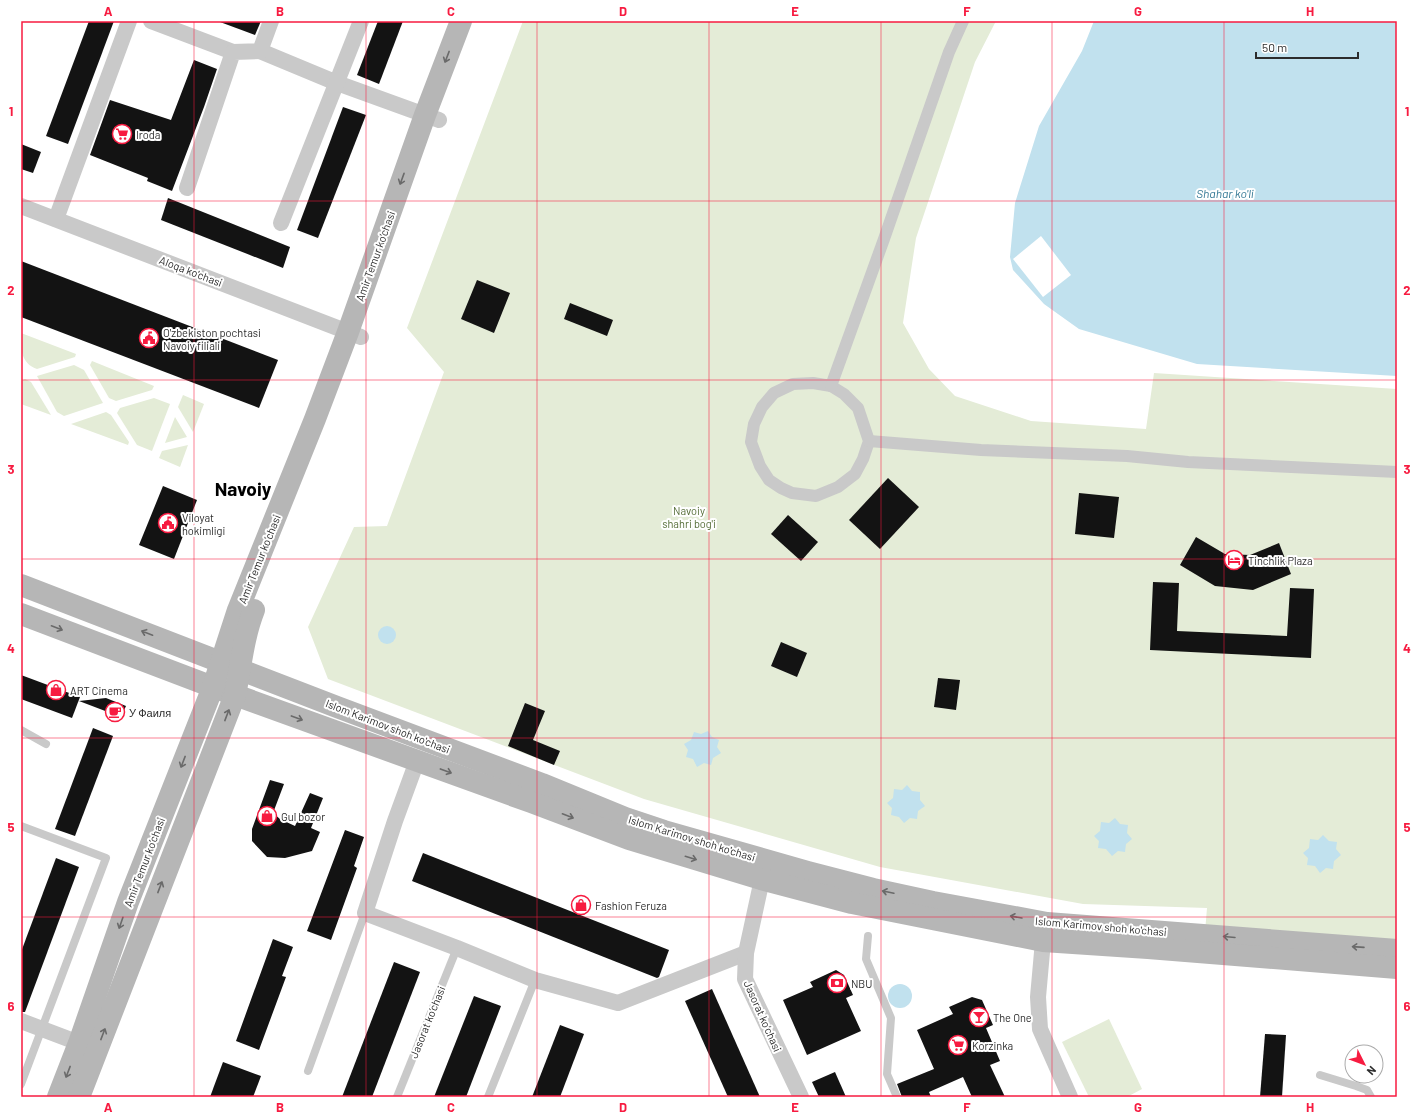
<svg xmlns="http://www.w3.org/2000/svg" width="1418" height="1118" font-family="Barlow,sans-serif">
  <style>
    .green { fill: #e4ecd7 }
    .water { fill: #c1e1ee }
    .pier { fill: #fff }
    .building { fill: #131313 }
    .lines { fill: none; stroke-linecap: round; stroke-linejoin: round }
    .service { stroke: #c9c9c9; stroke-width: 8 }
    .pedestrian { stroke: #c9c9c9; stroke-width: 12 }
    .minor { stroke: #c9c9c9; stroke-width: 16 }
    .secondary { stroke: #b6b6b6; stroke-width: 22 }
    .oneway { stroke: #6a6a6a }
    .grid { fill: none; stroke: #f71b40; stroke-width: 1; stroke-opacity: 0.55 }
    .labels { text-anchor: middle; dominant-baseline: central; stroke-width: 4; stroke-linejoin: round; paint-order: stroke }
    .poi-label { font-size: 11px; fill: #2c2c2c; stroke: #fff; text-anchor: start }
    .street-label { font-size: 11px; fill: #2c2c2c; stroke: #fff }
    .park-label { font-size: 11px; fill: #546c36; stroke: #fff }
    .water-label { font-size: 12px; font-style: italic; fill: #337895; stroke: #fff }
    .town-label { font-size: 19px; font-weight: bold; fill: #000; stroke: #fff }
    .neatline { fill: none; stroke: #f71b40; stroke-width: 1.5 }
    .grid-label { font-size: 13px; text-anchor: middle; font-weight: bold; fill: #f71b40 }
  </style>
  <rect width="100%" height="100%" fill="#fff"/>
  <g class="green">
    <polygon points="523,21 996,21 975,62 916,238 903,323 929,369 955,396 1031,421 1146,429 1154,373 1397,389 1397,946 1205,932 1207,908 1083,904 880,867 644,799 328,679 308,627 354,527 387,526 444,372 407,328"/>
    <path d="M 21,333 L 76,354 L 75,357 L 37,369 C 20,363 21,347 21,333 Z"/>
    <polygon points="92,361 154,386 152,390 116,401 109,398 90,365"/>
    <polygon points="74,365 84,370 103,403 64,416 57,412 37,376"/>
    <polygon points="25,379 31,382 51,415 21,404 21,381"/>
    <polygon points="183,395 204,404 193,432 178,407"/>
    <polygon points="154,398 170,404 152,451 137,445 117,413 120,408"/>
    <polygon points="106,412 111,415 129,442 128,445 71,424"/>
    <polygon points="175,417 187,437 165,443"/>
    <polygon points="188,445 180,467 159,458 162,451"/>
    <polygon points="1109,1019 1142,1089 1127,1097 1089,1097 1062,1042"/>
  </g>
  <g class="water">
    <polygon points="1094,21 1397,21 1397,376 1197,364 1079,329 1044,304 1013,270 1010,257 1015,203 1039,126 1082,51"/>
    <circle cx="387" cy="635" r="9"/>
    <polygon points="708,731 712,737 719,740 717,747 721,753 713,758 711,765 704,763 697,767 693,759 686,757 688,750 684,744 691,740 694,732 701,734"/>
    <polygon points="907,785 912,791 920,792 920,800 925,806 918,811 917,819 910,818 904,823 899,817 891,815 892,808 887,803 893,798 894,789 902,790"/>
    <polygon points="1115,818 1120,824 1128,825 1127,833 1132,839 1126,844 1125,852 1118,851 1112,856 1106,849 1098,848 1099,841 1094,836 1100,831 1101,822 1109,823"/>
    <polygon points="1323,835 1329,841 1337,842 1336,849 1341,855 1334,861 1333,869 1326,868 1320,873 1315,866 1307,865 1308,858 1303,853 1309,848 1310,839 1318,840"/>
    <circle cx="900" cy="996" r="12"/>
  </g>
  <polygon class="pier" points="1041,236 1071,275 1043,297 1013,259"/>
  <g class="building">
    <polygon points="89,21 114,21 68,144 46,136"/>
    <polygon points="220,21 261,21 255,35 220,22"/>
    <polygon points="378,21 403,21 379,84 357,75"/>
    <polygon points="194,60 217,69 204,107 172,191 147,181 148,178 90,155 110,100 171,120"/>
    <polygon points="343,107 366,115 318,238 297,230"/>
    <polygon points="21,144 41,152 33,173 21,169"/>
    <polygon points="168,198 290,247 283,268 161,220"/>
    <polygon points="21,261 278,360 259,408 21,317"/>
    <polygon points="477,280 510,293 494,333 461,319"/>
    <polygon points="570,303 613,320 607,336 564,319"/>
    <polygon points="888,478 919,507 880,549 849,520"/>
    <polygon points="163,486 197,500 174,559 139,545"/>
    <polygon points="1079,493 1119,497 1114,538 1075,534"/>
    <polygon points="788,515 818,542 801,561 771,534"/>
    <polygon points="1196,537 1225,554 1250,555 1279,543 1291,574 1253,590 1215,586 1180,565"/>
    <polygon points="1153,582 1179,583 1177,631 1287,636 1290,588 1314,589 1311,658 1150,650"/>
    <polygon points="781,642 807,653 797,677 771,666"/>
    <polygon points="21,675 80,697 72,718 21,699"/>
    <polygon points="938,678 960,680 956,710 934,707"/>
    <polygon points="106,698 126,706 121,717 79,701"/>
    <polygon points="525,703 545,711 533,740 560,751 554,765 508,746"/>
    <polygon points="93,728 113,736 75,836 55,829"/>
    <polygon points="270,780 284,784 273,813 280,819 295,826 310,793 323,798 311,828 320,832 312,851 285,858 267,857 252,841 252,829"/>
    <polygon points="345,830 364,837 354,866 357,868 331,940 307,931"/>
    <polygon points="423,853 669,950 659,977 657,978 412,881"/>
    <polygon points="56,858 79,867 25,1012 21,1012 21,952"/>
    <polygon points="273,939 293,947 282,976 286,977 259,1050 236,1041"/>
    <polygon points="394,962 420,972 372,1097 342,1097"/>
    <polygon points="836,970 844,975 853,995 846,998 861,1031 807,1055 783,1000 813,987 810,982"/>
    <polygon points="712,989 760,1097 728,1097 685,1001"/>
    <polygon points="474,996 501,1006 466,1097 434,1097"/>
    <polygon points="972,997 982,1000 993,1025 986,1028 1000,1061 990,1065 1005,1097 972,1097 963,1077 929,1092 931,1097 902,1097 897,1084 934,1069 917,1030 953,1014 949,1007"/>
    <polygon points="560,1025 584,1034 560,1097 532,1097"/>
    <polygon points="1265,1034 1286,1035 1282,1097 1260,1097"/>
    <polygon points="223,1062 261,1076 253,1097 210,1097"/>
    <polygon points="835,1072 846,1097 819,1097 812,1082"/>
  </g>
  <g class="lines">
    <g class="service">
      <polyline points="21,730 46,744"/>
      <polyline points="21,826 106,858 21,1084"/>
      <polyline points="868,936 866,959 891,1018 887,1074 897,1097"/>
      <polyline points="308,1071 365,913"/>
      <polyline points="1320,1075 1356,1086 1367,1090 1371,1097"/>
      <polyline points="397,1097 457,948"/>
      <polyline points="488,1097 535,980"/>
    </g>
    <g class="pedestrian">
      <polygon points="813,383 831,386 844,394 858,408 869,441 863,459 855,474 838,487 816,496 792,493 781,488 769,480 760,466 751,442 754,424 762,407 774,393 793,384"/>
      <polyline points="831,386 884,239 949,52 963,21"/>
      <polyline points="869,441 981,450 1127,456 1188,462 1397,472"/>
    </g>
    <g class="minor">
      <polyline points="151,21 233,52"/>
      <polyline points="260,51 337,83 439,120"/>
      <polyline points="187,188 233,52 260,51 271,21"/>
      <polyline points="21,206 361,337"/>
      <polyline points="56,219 129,21"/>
      <polyline points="281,223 361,21"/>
      <polyline points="417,761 395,821 365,913 457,948 535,980 618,1003 746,953"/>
      <polyline points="764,870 746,953 745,979 801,1097"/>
      <polyline points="1045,931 1043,941 1038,997 1040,1029 1070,1097"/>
      <polyline points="21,1021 79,1043"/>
    </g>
    <g class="secondary">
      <polyline points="21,585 337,707 542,784 625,818 664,831 808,872 873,889 933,902 1047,923 1397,950"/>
      <polyline points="21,614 213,687 531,802 629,839 761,879 852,903 1043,941 1148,948 1397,968"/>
      <polyline points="58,1097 79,1043 128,902 213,687 238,610 315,419 348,332 425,115 461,21"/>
      <path d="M 79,1097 L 235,695 C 241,666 243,638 254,610"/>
    </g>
  </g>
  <defs><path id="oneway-shaft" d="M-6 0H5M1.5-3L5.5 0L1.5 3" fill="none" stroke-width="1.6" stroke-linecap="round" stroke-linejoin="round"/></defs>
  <g class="oneway">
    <use href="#oneway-shaft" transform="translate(447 57) rotate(111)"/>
    <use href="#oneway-shaft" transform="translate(402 179) rotate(110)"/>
    <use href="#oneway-shaft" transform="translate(57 628) rotate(21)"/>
    <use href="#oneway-shaft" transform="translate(147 633) rotate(-159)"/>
    <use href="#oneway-shaft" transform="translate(227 715) rotate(-69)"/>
    <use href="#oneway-shaft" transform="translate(297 718) rotate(20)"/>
    <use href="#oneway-shaft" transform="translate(183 762) rotate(111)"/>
    <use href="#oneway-shaft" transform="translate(446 771) rotate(20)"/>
    <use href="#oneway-shaft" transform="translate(568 816) rotate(21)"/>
    <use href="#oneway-shaft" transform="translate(691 858) rotate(17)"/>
    <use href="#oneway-shaft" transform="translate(160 887) rotate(-69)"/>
    <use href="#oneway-shaft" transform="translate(888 892) rotate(-168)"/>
    <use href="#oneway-shaft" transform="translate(1016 917) rotate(-170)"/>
    <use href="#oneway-shaft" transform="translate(121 923) rotate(109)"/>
    <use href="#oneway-shaft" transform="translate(1229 937) rotate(-175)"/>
    <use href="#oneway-shaft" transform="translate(1358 947) rotate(-176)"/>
    <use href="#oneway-shaft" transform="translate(103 1034) rotate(-69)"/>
    <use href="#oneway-shaft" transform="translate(68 1072) rotate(111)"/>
  </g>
  <path class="grid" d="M 194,21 L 194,1097M 366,21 L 366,1097M 537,21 L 537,1097M 709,21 L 709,1097M 881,21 L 881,1097M 1052,21 L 1052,1097M 1224,21 L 1224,1097M 21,201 L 1397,201M 21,380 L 1397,380M 21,559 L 1397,559M 21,738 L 1397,738M 21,917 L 1397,917"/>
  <defs>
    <symbol id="supermarket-ring" viewBox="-11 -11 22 22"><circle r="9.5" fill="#fff" stroke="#f71b40" stroke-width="1.5"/><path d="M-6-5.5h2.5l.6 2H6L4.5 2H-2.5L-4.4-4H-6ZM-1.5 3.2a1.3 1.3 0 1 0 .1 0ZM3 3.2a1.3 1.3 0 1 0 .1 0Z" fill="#f71b40"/></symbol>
    <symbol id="civic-ring" viewBox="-11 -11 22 22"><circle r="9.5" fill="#fff" stroke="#f71b40" stroke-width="1.5"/><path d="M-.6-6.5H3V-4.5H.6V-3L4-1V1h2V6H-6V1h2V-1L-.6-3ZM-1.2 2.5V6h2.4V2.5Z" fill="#f71b40"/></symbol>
    <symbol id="hotel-ring" viewBox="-11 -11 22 22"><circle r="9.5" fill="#fff" stroke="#f71b40" stroke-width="1.5"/><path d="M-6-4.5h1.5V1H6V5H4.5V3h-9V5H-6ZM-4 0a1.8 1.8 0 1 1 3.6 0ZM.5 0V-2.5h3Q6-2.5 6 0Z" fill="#f71b40"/></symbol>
    <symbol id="shop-ring" viewBox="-11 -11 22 22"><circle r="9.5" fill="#fff" stroke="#f71b40" stroke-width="1.5"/><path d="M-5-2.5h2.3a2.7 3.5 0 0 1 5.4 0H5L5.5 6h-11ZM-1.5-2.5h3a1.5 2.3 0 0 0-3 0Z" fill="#f71b40"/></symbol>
    <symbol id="cafe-ring" viewBox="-11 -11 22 22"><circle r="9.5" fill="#fff" stroke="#f71b40" stroke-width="1.5"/><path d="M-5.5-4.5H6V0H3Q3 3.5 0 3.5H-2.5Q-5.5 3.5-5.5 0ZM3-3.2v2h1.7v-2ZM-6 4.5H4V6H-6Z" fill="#f71b40"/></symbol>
    <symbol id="bank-ring" viewBox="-11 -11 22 22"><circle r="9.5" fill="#fff" stroke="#f71b40" stroke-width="1.5"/><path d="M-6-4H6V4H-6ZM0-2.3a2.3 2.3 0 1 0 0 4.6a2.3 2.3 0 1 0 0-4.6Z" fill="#f71b40"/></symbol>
    <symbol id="bar-ring" viewBox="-11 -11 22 22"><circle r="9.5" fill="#fff" stroke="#f71b40" stroke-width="1.5"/><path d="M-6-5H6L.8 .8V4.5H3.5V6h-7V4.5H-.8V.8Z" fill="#f71b40"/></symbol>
  </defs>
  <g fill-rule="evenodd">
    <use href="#supermarket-ring" x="111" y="123" width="22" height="22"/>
    <use href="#civic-ring" x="138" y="327" width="22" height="22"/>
    <use href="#civic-ring" x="157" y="512" width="22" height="22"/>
    <use href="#hotel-ring" x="1223" y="549" width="22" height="22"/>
    <use href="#shop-ring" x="45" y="679" width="22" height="22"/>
    <use href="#cafe-ring" x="104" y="701" width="22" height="22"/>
    <use href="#shop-ring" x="256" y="805" width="22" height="22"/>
    <use href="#shop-ring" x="570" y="894" width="22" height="22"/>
    <use href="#bank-ring" x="826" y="972" width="22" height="22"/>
    <use href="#bar-ring" x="968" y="1006" width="22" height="22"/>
    <use href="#supermarket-ring" x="947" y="1034" width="22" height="22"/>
  </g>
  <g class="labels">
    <g class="poi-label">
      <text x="136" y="134">Iroda</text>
      <text x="163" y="332">O'zbekiston pochtasi<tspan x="163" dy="13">Navoiy filiali</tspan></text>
      <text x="182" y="517">Viloyat<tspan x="182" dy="13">hokimligi</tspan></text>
      <text x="1248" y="560">Tinchlik Plaza</text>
      <text x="70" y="690">ART Cinema</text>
      <text x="129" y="712">У Фаиля</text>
      <text x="281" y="816">Gul bozor</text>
      <text x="595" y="905">Fashion Feruza</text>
      <text x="851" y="983">NBU</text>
      <text x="993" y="1017">The One</text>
      <text x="972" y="1045">Korzinka</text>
    </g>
    <g class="street-label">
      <text transform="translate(375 256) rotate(-70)">Amir Temur ko‘chasi</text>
      <text transform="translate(191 271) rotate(21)">Aloqa ko'chasi</text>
      <text transform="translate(259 559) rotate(-68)">Amir Temur ko‘chasi</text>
      <text transform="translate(388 726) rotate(21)">Islom Karimov shoh ko'chasi</text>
      <text transform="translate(692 838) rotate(17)">Islom Karimov shoh ko'chasi</text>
      <text transform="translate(144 862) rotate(-69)">Amir Temur ko‘chasi</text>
      <text transform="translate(1101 926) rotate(5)">Islom Karimov shoh ko'chasi</text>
      <text transform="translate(763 1016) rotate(66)">Jasorat ko‘chasi</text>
      <text transform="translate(427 1022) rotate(-68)">Jasorat ko‘chasi</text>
    </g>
    <g class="park-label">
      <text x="689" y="510">Navoiy<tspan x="689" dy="13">shahri bog'i</tspan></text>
    </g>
    <g class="water-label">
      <text x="1225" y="193">Shahar ko'li</text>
    </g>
    <g class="town-label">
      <text x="243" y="488">Navoiy</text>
    </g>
  </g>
  <rect width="1418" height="1118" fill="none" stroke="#ffffff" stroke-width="44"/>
  <g transform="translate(1364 1064) rotate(132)"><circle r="19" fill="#ffffff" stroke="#ababab"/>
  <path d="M0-3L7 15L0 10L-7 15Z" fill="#f71b40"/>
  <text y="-6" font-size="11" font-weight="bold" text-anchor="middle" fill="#2c2c2c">N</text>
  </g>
  <path d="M1256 52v6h102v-6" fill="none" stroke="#2c2c2c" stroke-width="2"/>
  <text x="1262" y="52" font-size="12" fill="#2c2c2c" stroke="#ffffff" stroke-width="3" paint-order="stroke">50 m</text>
  <rect x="22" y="22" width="1374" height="1074" class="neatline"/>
  <g class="grid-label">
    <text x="108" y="16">A</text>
    <text x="280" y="16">B</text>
    <text x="451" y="16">C</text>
    <text x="623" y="16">D</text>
    <text x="795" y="16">E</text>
    <text x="967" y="16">F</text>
    <text x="1138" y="16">G</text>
    <text x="1310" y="16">H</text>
    <text x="11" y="116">1</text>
    <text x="1407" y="116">1</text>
    <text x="11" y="295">2</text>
    <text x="1407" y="295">2</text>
    <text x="11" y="474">3</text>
    <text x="1407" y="474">3</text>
    <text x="11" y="653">4</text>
    <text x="1407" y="653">4</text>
    <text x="11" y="832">5</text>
    <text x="1407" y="832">5</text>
    <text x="11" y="1011">6</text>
    <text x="1407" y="1011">6</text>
    <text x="108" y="1112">A</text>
    <text x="280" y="1112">B</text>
    <text x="451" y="1112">C</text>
    <text x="623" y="1112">D</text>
    <text x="795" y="1112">E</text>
    <text x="967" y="1112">F</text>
    <text x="1138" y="1112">G</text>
    <text x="1310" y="1112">H</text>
  </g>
</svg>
